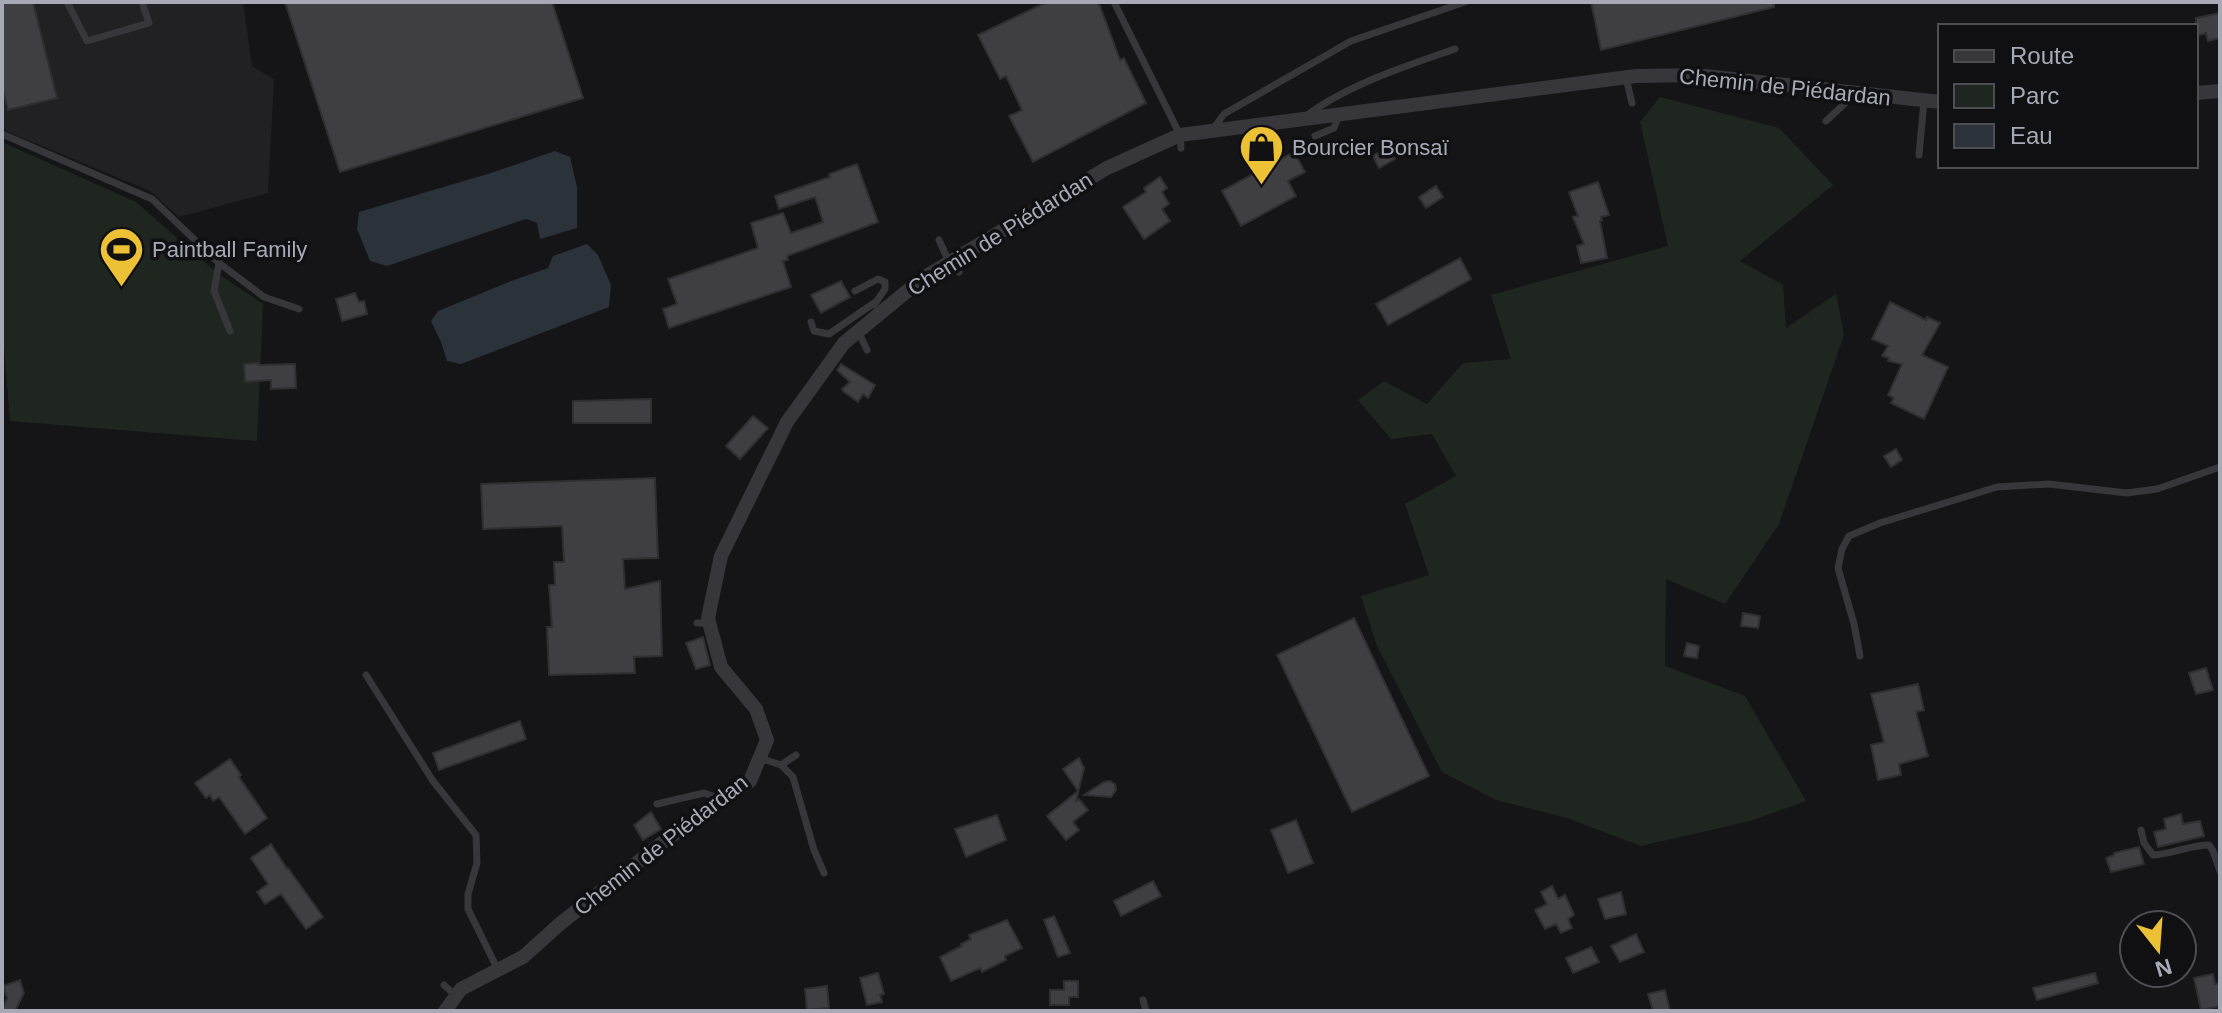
<svg xmlns="http://www.w3.org/2000/svg" width="2222" height="1013" font-family="Helvetica,sans-serif">
  <style>
    .built { fill: #212123 }
    .green { fill: #1f2620 }
    .water { fill: #2b323a }
    .building { fill: #3f3f43; stroke: #2f2f32; stroke-width: 2 }
    .lines { fill: none; stroke-linecap: round; stroke-linejoin: round }
    .service { stroke: #36363b; stroke-width: 7 }
    .minor { stroke: #36363b; stroke-width: 14 }
    .labels { text-anchor: middle; dominant-baseline: central; stroke-width: 7; stroke-linejoin: round; paint-order: stroke }
    .street-label { font-size: 22px; fill: #a7aab6; stroke: #101012 }
    .poi-label { font-size: 22px; fill: #a7aab6; stroke: #101012; text-anchor: start }
  </style>
  <rect width="100%" height="100%" fill="#151517"/>
  <polygon class="built" points="2,2 243,2 252,66 274,79 268,193 179,217 150,191 6,131 2,127"/>
  <g class="green">
    <polygon points="1660,97 1779,128 1833,185 1740,261 1783,285 1786,328 1836,294 1844,335 1779,524 1725,604 1666,579 1665,666 1745,696 1806,801 1750,821 1641,846 1567,818 1496,800 1442,772 1377,646 1361,596 1429,575 1405,504 1456,476 1432,434 1391,439 1358,400 1384,381 1427,404 1463,363 1511,359 1491,295 1668,246 1640,122"/>
    <polygon points="2,142 136,202 217,273 263,304 257,441 10,421 2,323"/>
  </g>
  <g class="water">
    <polygon points="555,151 570,157 577,187 577,228 540,239 537,223 526,219 387,266 370,261 357,229 359,212 491,173"/>
    <polygon points="587,244 598,255 611,285 609,307 461,364 447,361 441,342 431,321 438,311 511,281 548,268 553,256"/>
  </g>
  <g class="building">
    <polygon points="2,2 33,2 57,98 8,110 2,87"/>
    <polygon points="285,2 552,2 583,98 340,172"/>
    <polygon points="1047,2 1096,2 1100,6 1120,60 1124,58 1146,103 1033,162 1009,116 1022,110 1006,76 1000,79 978,35"/>
    <polygon points="1591,2 1774,2 1774,7 1601,50"/>
    <polygon points="2220,13 2220,38 2208,41 2206,33 2196,36 2196,18"/>
    <polygon points="1388,147 1395,159 1379,168 1373,156"/>
    <polygon points="1294,152 1305,172 1288,181 1296,196 1241,226 1222,191"/>
    <polygon points="857,164 878,222 787,256 788,260 783,261 791,287 669,328 663,309 677,304 668,279 758,248 751,223 783,213 791,233 823,222 815,197 779,209 775,196 830,177 829,174"/>
    <polygon points="1160,177 1167,188 1162,192 1169,204 1162,209 1170,221 1144,239 1123,207 1146,192 1144,188"/>
    <polygon points="1598,182 1609,215 1601,217 1602,220 1600,221 1607,258 1581,263 1577,246 1584,244 1573,217 1578,216 1569,192"/>
    <polygon points="1436,186 1443,197 1426,208 1419,197"/>
    <polygon points="1460,258 1471,279 1388,325 1376,304"/>
    <polygon points="841,281 850,297 821,313 811,295"/>
    <polygon points="355,293 359,302 364,301 367,314 342,321 336,299"/>
    <polygon points="1890,302 1926,320 1927,317 1940,323 1922,355 1948,367 1924,419 1891,403 1894,398 1888,395 1902,364 1888,361 1889,358 1882,356 1888,346 1872,339"/>
    <polygon points="259,363 259,365 295,364 296,388 271,389 271,380 245,382 244,364"/>
    <polygon points="841,364 875,385 868,398 863,394 858,402 843,391 842,389 850,382 837,370"/>
    <polygon points="651,399 651,423 573,423 573,401"/>
    <polygon points="753,416 768,428 740,459 726,446"/>
    <polygon points="1896,449 1902,460 1891,467 1884,456"/>
    <polygon points="655,478 658,558 623,559 625,589 660,581 662,656 634,657 635,673 549,675 547,627 552,627 549,585 555,585 554,562 564,562 562,526 483,529 481,484"/>
    <polygon points="1743,613 1760,616 1758,628 1741,626"/>
    <polygon points="1354,618 1429,776 1352,812 1277,655"/>
    <polygon points="703,637 710,665 696,669 686,643"/>
    <polygon points="1687,643 1699,646 1697,658 1684,656"/>
    <polygon points="2206,668 2213,690 2196,694 2189,673"/>
    <polygon points="1918,684 1924,710 1916,712 1928,756 1899,764 1901,775 1878,780 1871,745 1884,742 1871,694"/>
    <polygon points="520,721 526,739 439,770 433,753"/>
    <polygon points="1079,758 1084,768 1076,801 1079,799 1088,810 1073,822 1079,830 1066,840 1047,816 1078,791 1063,769"/>
    <polygon points="230,759 241,775 239,777 267,818 245,834 219,797 213,801 210,795 206,798 195,783"/>
    <polygon points="1110,781 1115,784 1116,790 1111,797 1084,795 1104,782"/>
    <polygon points="651,812 661,829 643,840 634,825"/>
    <polygon points="2181,814 2183,824 2200,821 2204,836 2158,847 2154,832 2166,829 2164,819"/>
    <polygon points="997,815 1006,840 966,857 955,829"/>
    <polygon points="1296,820 1313,863 1288,873 1271,830"/>
    <polygon points="271,844 287,869 288,868 323,917 306,929 281,894 265,904 257,892 268,884 251,858"/>
    <polygon points="2139,847 2144,864 2111,872 2106,858 2114,855 2114,853"/>
    <polygon points="1153,881 1161,896 1121,916 1114,901"/>
    <polygon points="1552,886 1558,899 1565,895 1574,915 1568,919 1572,928 1561,933 1556,924 1545,929 1535,910 1547,904 1541,892"/>
    <polygon points="1621,892 1626,914 1605,919 1598,899"/>
    <polygon points="1054,916 1070,953 1058,957 1044,920"/>
    <polygon points="1007,920 1022,948 1005,956 1006,960 982,972 980,968 951,981 940,957 962,946 961,944 971,939 969,935"/>
    <polygon points="1636,934 1644,952 1620,962 1611,946"/>
    <polygon points="1591,947 1599,962 1573,973 1566,958"/>
    <polygon points="878,973 884,994 880,995 882,1002 867,1005 860,978"/>
    <polygon points="2095,973 2098,983 2037,1000 2033,988"/>
    <polygon points="2213,974 2215,984 2220,983 2220,1006 2201,1010 2194,978"/>
    <polygon points="20,980 24,993 15,1011 2,1011 7,998 3,986"/>
    <polygon points="1064,981 1078,981 1078,997 1069,997 1069,1005 1050,1005 1050,990 1064,990"/>
    <polygon points="827,986 829,1008 807,1010 805,989"/>
    <polygon points="1665,990 1670,1011 1653,1011 1648,994"/>
  </g>
  <g class="lines">
    <g class="service">
      <polyline points="67,2 87,41 149,23 142,2"/>
      <polyline points="1114,2 1180,135 1181,148"/>
      <polyline points="1626,78 1632,103"/>
      <path d="M 1305,117 C 1344,86 1408,65 1455,49"/>
      <polyline points="1826,121 1855,94"/>
      <polyline points="1213,129 1224,114 1351,41 1465,2"/>
      <polyline points="2,134 152,199 219,263 264,297 299,309"/>
      <polyline points="1315,136 1334,128 1339,115"/>
      <polyline points="1919,155 1924,101"/>
      <polyline points="939,240 949,262 959,272"/>
      <polyline points="219,263 214,291 230,331"/>
      <polyline points="855,291 878,279 885,282 885,289 874,305"/>
      <polyline points="811,322 814,331 829,334 874,303"/>
      <polyline points="858,331 867,350"/>
      <polyline points="697,623 710,623"/>
      <polyline points="1860,656 1854,624 1838,568 1842,549 1849,536 1880,523 1997,487 2049,484 2127,493 2157,489 2220,467"/>
      <polyline points="366,675 433,781 476,835 477,863 468,894 468,909 498,970"/>
      <polyline points="760,758 781,765 793,777 814,850 824,873"/>
      <polyline points="781,765 796,755"/>
      <polyline points="657,804 704,793 721,799"/>
      <path d="M 2141,830 L 2144,843 L 2153,855 C 2172,854 2190,845 2209,845 L 2213,851 L 2220,871"/>
      <polyline points="444,985 456,996"/>
      <polyline points="1143,1000 1146,1011"/>
    </g>
    <g class="minor">
      <polyline points="2196,93 2220,91"/>
      <polyline points="445,1011 461,989 523,957 561,923 667,839 750,781 767,740 756,709 721,667 708,618 721,556 787,422 844,343 923,278 1107,168 1180,135 1636,76 1697,75 1940,102"/>
    </g>
  </g>
  <defs>
    <symbol id="shop-pin" viewBox="-11 -11 22 30"><path d="M0 17L-7.5 6A9.5 9.5 0 1 1 7.5 6Z" fill="#edc136" stroke="#101012"/><path d="M-5-2.5h2.3a2.7 3.5 0 0 1 5.4 0H5L5.5 6h-11ZM-1.5-2.5h3a1.5 2.3 0 0 0-3 0Z" fill="#111"/></symbol>
    <symbol id="stadium-pin" viewBox="-11 -11 22 30"><path d="M0 17L-7.5 6A9.5 9.5 0 1 1 7.5 6Z" fill="#edc136" stroke="#101012"/><path d="M0-5a6.5 5 0 1 0 0 10a6.5 5 0 1 0 0-10ZM-3.5-1.8h7v3.6h-7Z" fill="#111"/></symbol>
  </defs>
  <g fill-rule="evenodd">
    <use href="#shop-pin" x="1236" y="122" width="51" height="69"/>
    <use href="#stadium-pin" x="96" y="224" width="51" height="69"/>
  </g>
  <g class="labels">
    <g class="street-label">
      <text transform="translate(1785 87) rotate(6)">Chemin de Piédardan</text>
      <text transform="translate(1000 234) rotate(-32)">Chemin de Piédardan</text>
      <text transform="translate(661 845) rotate(-38)">Chemin de Piédardan</text>
    </g>
    <g class="poi-label">
      <text x="1292" y="147">Bourcier Bonsaï</text>
      <text x="152" y="249">Paintball Family</text>
    </g>
  </g>
  <rect width="2222" height="1013" fill="none" stroke="#a7aab6" stroke-width="8"/>
  <rect x="1938" y="24" width="260" height="144" fill="#101012" stroke="#4c4e54" stroke-width="2"/>
  <rect x="1954" y="50" width="40" height="12" fill="#36363b" stroke="#4c4e54" stroke-width="2"/>
  <text x="2010" y="64" font-size="24" fill="#a7aab6">Route</text>
  <rect x="1954" y="84" width="40" height="24" fill="#1f2620" stroke="#4c4e54" stroke-width="2"/>
  <text x="2010" y="104" font-size="24" fill="#a7aab6">Parc</text>
  <rect x="1954" y="124" width="40" height="24" fill="#2b323a" stroke="#4c4e54" stroke-width="2"/>
  <text x="2010" y="144" font-size="24" fill="#a7aab6">Eau</text>
  <g transform="translate(2158 949) rotate(163)"><circle r="38" fill="#101012" stroke="#4c4e54" stroke-width="2"/>
  <path d="M0-6L14 30L0 20L-14 30Z" fill="#edc136"/>
  <text y="-12" font-size="22" font-weight="bold" text-anchor="middle" fill="#a7aab6">N</text>
  </g>
</svg>
